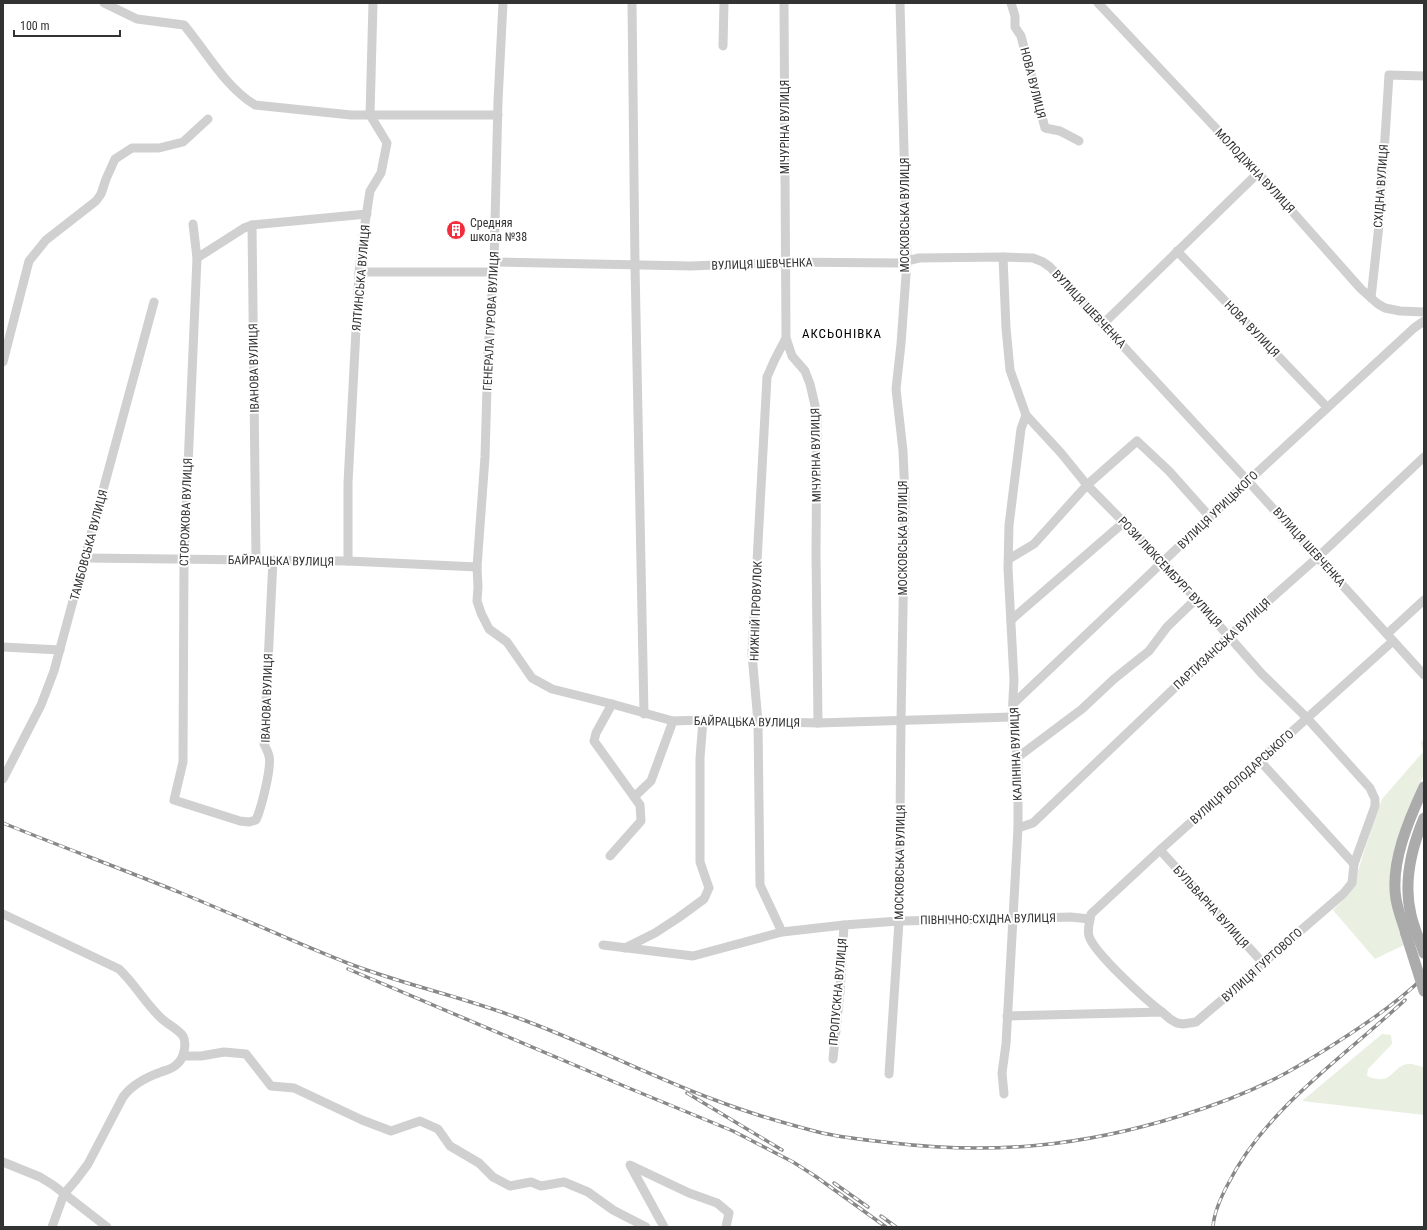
<svg xmlns="http://www.w3.org/2000/svg" width="1427" height="1230" font-family="'Roboto Condensed',sans-serif">
  <style>
    .green { fill: #e9f0e1 }
    .lines { fill: none; stroke-linecap: round; stroke-linejoin: round }
    .minor { stroke: #d0d0d0; stroke-width: 9 }
    .major { stroke: #ababab; stroke-width: 11 }
    .rail-casing { stroke: #888; stroke-width: 3.5 }
    .rail { stroke: #fff; stroke-width: 2; stroke-dasharray: 6; stroke-linecap: butt }
    .major-bridge { stroke: #ababab; stroke-width: 11 }
    .labels { text-anchor: middle; dominant-baseline: central; stroke-width: 4; stroke-linejoin: round; paint-order: stroke }
    .street-label { font-size: 12px; fill: #333; stroke: #fff }
    .poi-label { font-size: 12px; fill: #333; stroke: #fff; text-anchor: start }
    .neighbourhood-label { font-size: 13px; letter-spacing: 1px; fill: #000; stroke: #fff }
  </style>
  <rect width="100%" height="100%" fill="#fff"/>
  <g class="green">
    <polygon points="1424,739 1424,775 1409,807 1400,831 1393,859 1404,945 1375,959 1333,910 1346,897 1355,881 1367,842 1382,799 1423,752 1421,742"/>
    <path d="M 1382,1034 L 1391,1035 L 1392,1044 L 1368,1069 L 1367,1076 C 1394,1088 1392,1063 1410,1064 C 1414,1064 1419,1066 1423,1067 L 1424,1115 L 1302,1101 Z"/>
  </g>
  <g class="lines">
    <g class="minor">
      <path d="M 104,3 L 137,19 L 184,25 C 206,51 225,87 255,105 L 351,115 L 498,115"/>
      <polyline points="503,3 498,101 494,262 488,353 485,457 477,567 478,587 477,601 481,613 489,629 507,642 532,678 552,689 612,704 673,721 703,720 818,723 1012,717"/>
      <polyline points="632,3 635,265 644,714"/>
      <polyline points="784,3 786,338 792,356 805,371 810,384 817,414 816,554 818,723"/>
      <polyline points="1011,3 1015,16 1015,27 1021,36 1045,128 1060,131 1079,141"/>
      <polyline points="1098,3 1258,173 1361,289 1378,304 1385,308 1400,311 1424,312"/>
      <polyline points="723,46 724,3"/>
      <path d="M 193,224 L 197,258 L 184,559 L 183,762 L 174,800 L 240,821 L 249,822 L 256,820 C 261,809 272,767 269,756 C 268,752 266,748 264,744 L 273,560"/>
      <polyline points="252,225 256,560"/>
      <polyline points="1177,251 1327,407"/>
      <polyline points="1003,257 1006,328 1010,370 1026,415 1061,453 1087,485 1163,562 1262,674 1307,718 1370,788 1375,799 1375,806 1354,864"/>
      <polyline points="197,258 244,228 252,225 367,214"/>
      <polyline points="494,262 691,266 785,262 898,263 919,258 1003,257 1033,258 1043,262 1050,267 1248,481 1424,675"/>
      <polyline points="359,272 494,272"/>
      <polyline points="1371,298 1380,216 1389,75 1424,76"/>
      <polyline points="1103,324 1258,173"/>
      <polyline points="3,362 29,261 46,240 96,201 101,194 106,179 115,159 132,148 159,148 183,142 208,119"/>
      <polyline points="86,558 348,561 477,567"/>
      <polyline points="1009,559 1034,544 1087,485 1137,441 1169,471 1210,517"/>
      <polyline points="348,561 348,483 359,272 363,236 370,191 381,173 387,143 370,115 373,3"/>
      <polyline points="1011,620 1123,523"/>
      <polyline points="1387,634 1424,600"/>
      <polyline points="3,647 60,650"/>
      <polyline points="1014,703 1248,481 1414,328 1424,321"/>
      <polyline points="1018,757 1082,709 1114,679 1149,651 1167,627 1196,599"/>
      <polyline points="3,779 41,705 54,671 154,302"/>
      <polyline points="634,797 651,781 673,721"/>
      <polyline points="1018,828 1033,823 1229,636 1318,557 1424,457"/>
      <polyline points="1160,850 1263,963"/>
      <polyline points="610,856 641,821 640,805 594,741 596,733 612,704"/>
      <path d="M 3,914 L 119,969 C 135,984 145,1003 161,1018 C 167,1024 178,1029 183,1036 C 187,1043 184,1059 177,1064 C 173,1069 166,1070 161,1072 C 147,1077 131,1086 123,1097 L 88,1164 L 76,1180 L 64,1194 L 52,1227"/>
      <polyline points="782,932 760,885 758,722 752,654 767,377 775,359 786,338"/>
      <polyline points="603,945 693,956 782,932 844,925 899,921 1012,919 1070,917 1090,919"/>
      <polyline points="625,948 655,933 678,918 704,899 709,888 700,862 700,758 703,720"/>
      <path d="M 1162,1012 C 1146,1000 1094,953 1089,936 C 1087,929 1090,921 1091,914 L 1160,850 L 1393,641"/>
      <polyline points="1007,1016 1162,1012 1170,1019 1177,1023 1183,1024 1196,1022 1229,994 1263,963 1343,894 1352,883 1354,864 1260,761"/>
      <polyline points="183,1056 201,1056 224,1052 246,1054 271,1086 294,1088 362,1120 391,1131 420,1121 438,1129 450,1146 479,1163 493,1177 510,1186 531,1182 541,1186 564,1182 588,1192 613,1210 646,1227"/>
      <polyline points="833,1059 840,992 844,925"/>
      <polyline points="889,1074 899,921 901,721 905,497 903,451 896,389 901,344 907,261 900,3"/>
      <polyline points="1004,1094 1002,1073 1006,1044 1018,828 1018,763 1012,717 1014,680 1008,568 1009,525 1021,429 1026,415"/>
      <polyline points="3,1162 40,1177 53,1185 107,1227"/>
      <polyline points="664,1227 630,1165 689,1193 717,1203 729,1213 726,1227"/>
    </g>
    <g class="major">
      <path d="M 1424,818 C 1411,849 1403,882 1411,915 C 1414,928 1420,941 1424,953"/>
      <path d="M 1406,934 C 1403,923 1398,911 1396,899 C 1390,863 1409,819 1424,787"/>
    </g>
    <defs>
      <g id="rail">
        <path d="M 3,823 C 62,847 122,869 181,893 C 238,916 293,942 350,964 C 405,985 463,997 518,1018 C 585,1042 649,1076 715,1100 C 749,1113 783,1123 818,1132 C 842,1138 868,1140 893,1143 C 994,1155 1083,1146 1180,1116 C 1216,1105 1253,1091 1286,1073 C 1304,1063 1322,1052 1339,1041 C 1369,1022 1398,1002 1424,977"/>
        <polyline points="348,969 631,1089 733,1131 793,1162 815,1176 886,1227"/>
        <polyline points="687,1093 782,1150"/>
        <polyline points="834,1183 868,1207"/>
        <polyline points="881,1216 896,1227"/>
        <path d="M 1213,1227 C 1214,1212 1221,1197 1228,1184 C 1267,1107 1343,1058 1405,1000"/>
      </g>
    </defs>
    <use href="#rail" class="rail-casing"/>
    <use href="#rail" class="rail"/>
    <polyline class="major-bridge" points="1406,934 1424,991"/>
  </g>
  <defs>
    <symbol id="building-disc" viewBox="-11 -11 22 22"><circle r="9.5" fill="#f22d3c" stroke="#fff"/><path d="M-4-6H4V6H1V3H-1V6H-4ZM-2.5-4.3h1.7v1.8h-1.7ZM.8-4.3h1.7v1.8H.8ZM-2.5-1h1.7V.8h-1.7ZM.8-1h1.7V.8H.8Z" fill="#fff"/></symbol>
  </defs>
  <g fill-rule="evenodd">
    <use href="#building-disc" x="445" y="219" width="22" height="22"/>
  </g>
  <g class="labels">
    <g class="street-label">
      <text transform="translate(1033 83) rotate(76)">НОВА ВУЛИЦЯ</text>
      <text transform="translate(785 127) rotate(-90)">МІЧУРІНА ВУЛИЦЯ</text>
      <text transform="translate(1255 171) rotate(47)">МОЛОДІЖНА ВУЛИЦЯ</text>
      <text transform="translate(1381 186) rotate(-86)">СХІДНА ВУЛИЦЯ</text>
      <text transform="translate(905 215) rotate(-90)">МОСКОВСЬКА ВУЛИЦЯ</text>
      <text transform="translate(762 264) rotate(-2)">ВУЛИЦЯ ШЕВЧЕНКА</text>
      <text transform="translate(361 278) rotate(-85)">ЯЛТИНСЬКА ВУЛИЦЯ</text>
      <text transform="translate(1089 309) rotate(47)">ВУЛИЦЯ ШЕВЧЕНКА</text>
      <text transform="translate(491 321) rotate(-87)">ГЕНЕРАЛА ГУРОВА ВУЛИЦЯ</text>
      <text transform="translate(1252 329) rotate(46)">НОВА ВУЛИЦЯ</text>
      <text transform="translate(254 368) rotate(-91)">ІВАНОВА ВУЛИЦЯ</text>
      <text transform="translate(816 455) rotate(-91)">МІЧУРІНА ВУЛИЦЯ</text>
      <text transform="translate(1218 510) rotate(-44)">ВУЛИЦЯ УРИЦЬКОГО</text>
      <text transform="translate(186 512) rotate(-88)">СТОРОЖОВА ВУЛИЦЯ</text>
      <text transform="translate(903 538) rotate(-90)">МОСКОВСЬКА ВУЛИЦЯ</text>
      <text transform="translate(89 545) rotate(-75)">ТАМБОВСЬКА ВУЛИЦЯ</text>
      <text transform="translate(1309 547) rotate(48)">ВУЛИЦЯ ШЕВЧЕНКА</text>
      <text transform="translate(281 561) rotate(1)">БАЙРАЦЬКА ВУЛИЦЯ</text>
      <text transform="translate(1170 572) rotate(47)">РОЗИ ЛЮКСЕМБУРГ ВУЛИЦЯ</text>
      <text transform="translate(756 611) rotate(-88)">НИЖНІЙ ПРОВУЛОК</text>
      <text transform="translate(1222 644) rotate(-43)">ПАРТИЗАНСЬКА ВУЛИЦЯ</text>
      <text transform="translate(267 698) rotate(-88)">ІВАНОВА ВУЛИЦЯ</text>
      <text transform="translate(747 722) rotate(1)">БАЙРАЦЬКА ВУЛИЦЯ</text>
      <text transform="translate(1016 754) rotate(-92)">КАЛІНІНА ВУЛИЦЯ</text>
      <text transform="translate(1242 777) rotate(-42)">ВУЛИЦЯ ВОЛОДАРСЬКОГО</text>
      <text transform="translate(900 862) rotate(-89)">МОСКОВСЬКА ВУЛИЦЯ</text>
      <text transform="translate(1211 907) rotate(48)">БУЛЬВАРНА ВУЛИЦЯ</text>
      <text transform="translate(988 919) rotate(-1)">ПІВНІЧНО-СХІДНА ВУЛИЦЯ</text>
      <text transform="translate(1262 965) rotate(-42)">ВУЛИЦЯ ГУРТОВОГО</text>
      <text transform="translate(838 992) rotate(-85)">ПРОПУСКНА ВУЛИЦЯ</text>
    </g>
    <g class="poi-label">
      <text x="470" y="223">Средняя<tspan x="470" dy="14">школа №38</tspan></text>
    </g>
    <g class="neighbourhood-label">
      <text x="842" y="333">АКСЬОНІВКА</text>
    </g>
  </g>
  <rect width="1427" height="1230" fill="none" stroke="#333333" stroke-width="8"/>
  <path d="M14 30v6h106v-6" fill="none" stroke="#333333" stroke-width="2"/>
  <text x="20" y="30" font-size="12" fill="#333333" stroke="#ffffff" stroke-width="3" paint-order="stroke">100 m</text>
</svg>
